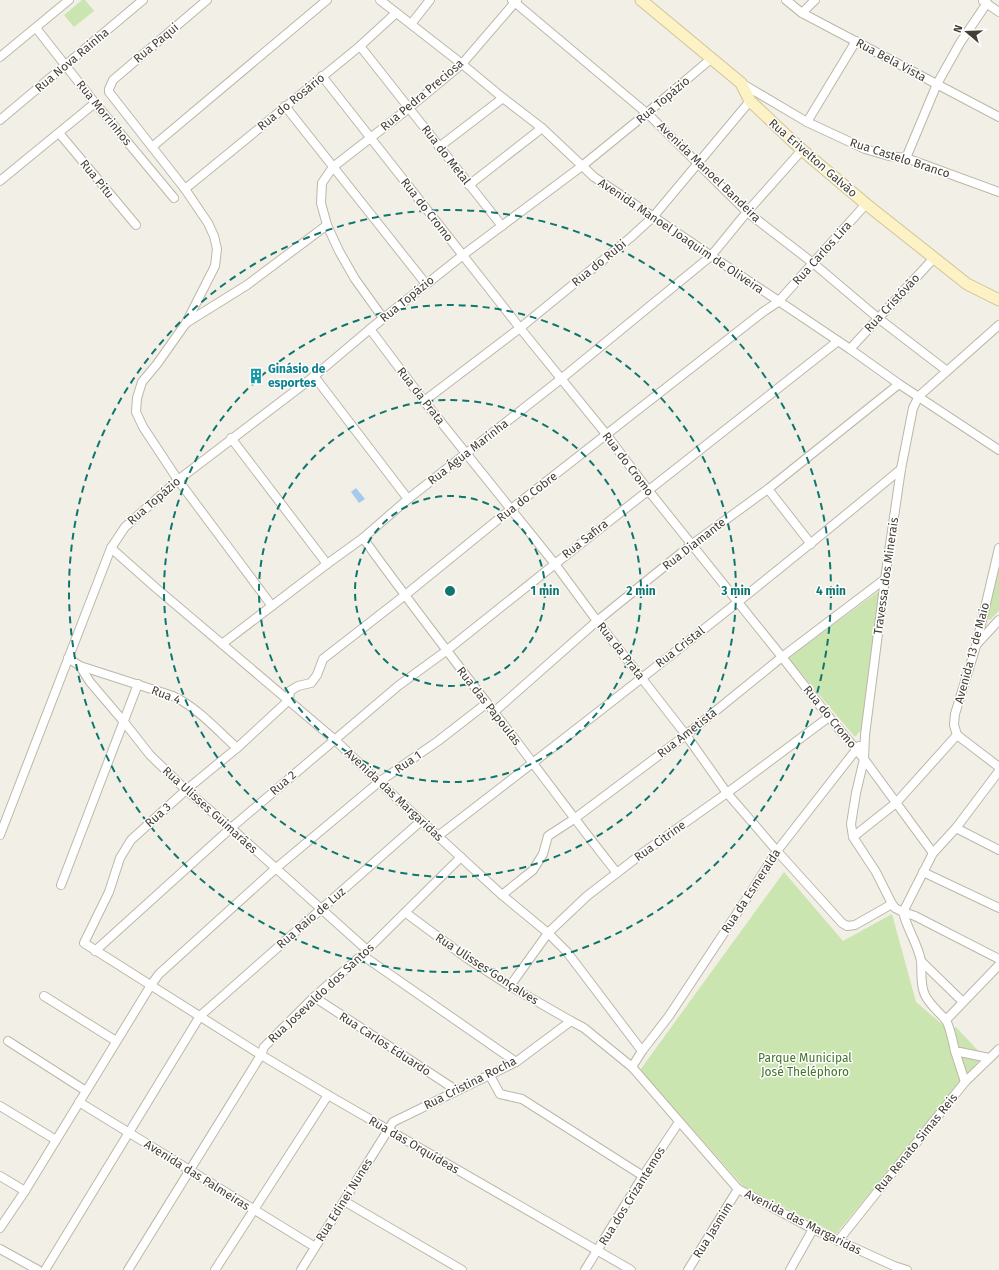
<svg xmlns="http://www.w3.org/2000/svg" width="999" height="1270" font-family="'Fira Sans',sans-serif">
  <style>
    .green { fill: #cae5b0 }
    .water { fill: #a4cbed }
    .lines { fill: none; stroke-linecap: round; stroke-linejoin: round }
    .street-casing { stroke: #bdb7a9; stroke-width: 10 }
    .secondary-casing { stroke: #d1c497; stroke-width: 13 }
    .street { stroke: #fff; stroke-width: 8 }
    .secondary { stroke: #fcf2c5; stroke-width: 11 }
    .ring { fill: none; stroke: #0f766e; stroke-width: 2; stroke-dasharray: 7 5 }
    .labels { text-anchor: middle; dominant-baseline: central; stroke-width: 3; stroke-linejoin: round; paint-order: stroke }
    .street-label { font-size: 12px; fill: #443f35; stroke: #fff }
    .culture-label { font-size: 12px; font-weight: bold; fill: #0d838f; stroke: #fff; text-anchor: start }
    .park-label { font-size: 12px; fill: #42742b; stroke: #fff }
    .centre { fill: #0f766e; stroke: #fff; stroke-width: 2 }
    .ring-label { font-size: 12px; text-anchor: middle; font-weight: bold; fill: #0f766e; stroke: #fff; stroke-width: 3; stroke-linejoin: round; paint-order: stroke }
  </style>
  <rect width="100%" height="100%" fill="#f2efe6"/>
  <g class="green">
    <polygon points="82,0 85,0 94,11 74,27 64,15"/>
    <polygon points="999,560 999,611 990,620 986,618"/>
    <polygon points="879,591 862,729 855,737 788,658"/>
    <polygon points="784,872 843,941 892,914 916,1002 950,1031 956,1027 983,1056 836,1234 743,1186 640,1070"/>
  </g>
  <polygon class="water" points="356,488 365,499 359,503 351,492"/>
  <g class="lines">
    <defs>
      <g id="street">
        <polyline points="207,0 113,80 109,89 109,92 185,189 208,223 214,236 217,249 215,266 186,323 157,364 142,382 137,398 136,412 143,427 178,480 272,606"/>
        <polyline points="380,0 462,64 503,98 542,128 594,177 850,349 899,384 999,450"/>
        <polyline points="512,0 650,116 747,212 813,263 878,318 947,371"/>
        <polyline points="786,0 802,13 999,117"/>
        <polyline points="983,1 999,12"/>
        <polyline points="802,13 815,0"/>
        <polyline points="411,24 430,0"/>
        <polyline points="36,28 95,103 174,198"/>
        <polyline points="360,46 502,226"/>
        <polyline points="0,57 69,0"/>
        <polyline points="322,76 520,328 606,434 648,490 782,657 829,717 864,759 933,853"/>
        <polyline points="741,83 807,122 865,149 889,156 906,158 999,192"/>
        <polyline points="285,106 426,284"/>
        <polyline points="0,120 143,0"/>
        <polyline points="807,122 856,41"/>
        <polyline points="59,133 136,225"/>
        <polyline points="152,147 327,0"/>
        <polyline points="439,147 503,98"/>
        <polyline points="906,158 937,84 960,43 987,3"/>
        <polyline points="0,181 95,103"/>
        <polyline points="469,185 542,128"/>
        <polyline points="185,189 360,46 396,13"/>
        <polyline points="383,318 355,279 339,251 327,225 321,203 322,183 333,167 409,108 462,64 517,0"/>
        <polyline points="186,323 247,285 327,225"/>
        <polyline points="370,329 424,401 555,564 597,621 686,735 727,793 777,851 842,923 847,926 855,925 892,904"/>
        <polyline points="850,349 934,258"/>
        <polyline points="314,376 408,499"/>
        <polyline points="424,401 520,328 630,238 653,217 750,101"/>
        <polyline points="231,438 327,564"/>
        <polyline points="768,489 811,544"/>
        <path d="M 363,538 C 412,606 463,672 514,738 C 548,783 582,829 617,873"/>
        <polyline points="111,548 156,588 334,739 379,782 502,895 548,933 567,952 642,1051 632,1067"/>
        <polyline points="222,644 327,564 363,538 408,499 561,379 711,256 747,212 802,150"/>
        <polyline points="977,644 999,620"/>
        <polyline points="68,658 80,666 90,682 124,722 150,755 186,790 231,828 367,950"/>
        <path d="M 80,666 L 173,696 C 198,708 217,730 237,748"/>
        <polyline points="494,712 597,621 691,545 768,489 899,384"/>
        <polyline points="957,735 954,725 955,714 976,646 999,548"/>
        <polyline points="957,735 999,767"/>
        <polyline points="999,771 956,828 933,853 903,912 915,916 999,959"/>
        <polyline points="956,828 999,850"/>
        <polyline points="0,835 111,548 125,527 178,480 312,378 370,329 463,255 582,166 647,113 712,58"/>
        <path d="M 438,836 C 594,716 750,595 901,469"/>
        <polyline points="853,837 896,803 957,735"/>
        <polyline points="923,872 999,908"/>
        <polyline points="61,885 138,684"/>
        <polyline points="502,895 533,870 543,854 548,836 574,819 686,735 782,657 885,579"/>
        <polyline points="406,913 468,959 510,986 571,1021 584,1028 632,1067 738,1189 813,1229 894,1266 907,1270"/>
        <polyline points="95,951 231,828 398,686 446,651 555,564 838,341"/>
        <polyline points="362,955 516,1062"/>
        <polyline points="921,961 963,1002"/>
        <polyline points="510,986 548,933 587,896 644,852 727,793 829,717"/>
        <polyline points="44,996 116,1041"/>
        <polyline points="314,997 456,1090"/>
        <polyline points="946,1020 999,965"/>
        <polyline points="8,1041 86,1091"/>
        <polyline points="642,1051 669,1016 751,892 777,851 859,746"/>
        <polyline points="955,1051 965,1082"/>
        <path d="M 989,1058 L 955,1051 C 953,1043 950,1025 945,1019 C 938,1011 930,1005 925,995 C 920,985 922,973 921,961 C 918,944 907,929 903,912 L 895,908 L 892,904 L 876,872 L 853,837 L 851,824 L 856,793 L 864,759 L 865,735 L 885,579 L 901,469 L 913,408 L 919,396 L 999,325"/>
        <polyline points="489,1074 500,1094 522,1099 643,1176"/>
        <polyline points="79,1102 315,1247"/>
        <polyline points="0,1106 56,1140"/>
        <polyline points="0,1176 25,1191"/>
        <polyline points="344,1201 462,1270"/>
        <polyline points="0,1228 25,1191 151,985 159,974 275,869 379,782 438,741 487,703"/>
        <polyline points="838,1241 965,1082 999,1049"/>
        <polyline points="0,1249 38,1270"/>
        <polyline points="45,1270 200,1016 421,821"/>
        <polyline points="128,1270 261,1055 264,1047 314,997 362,955 461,857"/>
        <polyline points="215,1270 328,1095"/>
        <polyline points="301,1270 393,1122 516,1062 571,1021"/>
        <polyline points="585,1270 643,1176 679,1122"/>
        <polyline points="631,1270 328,1095 261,1055 84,943 109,892 120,858 131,840 186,790 237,748 289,700 290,691 298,686 311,683 317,675 323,659 404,596 511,509 763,312 778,302 866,204"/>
        <polyline points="688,1270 738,1189"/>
        <polyline points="790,1270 813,1229"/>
      </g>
      <polyline id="secondary" points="641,0 741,83 750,101 802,150 866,204 967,284 999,300"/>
    </defs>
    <use href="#street" class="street-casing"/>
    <use href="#secondary" class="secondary-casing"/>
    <use href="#street" class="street"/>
    <use href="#secondary" class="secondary"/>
  </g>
  <g class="ring">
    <circle cx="450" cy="591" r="95"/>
    <circle cx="450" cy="591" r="191"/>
    <circle cx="450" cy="591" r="286"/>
    <circle cx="450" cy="591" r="381"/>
  </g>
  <defs>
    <symbol id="building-bare" viewBox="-9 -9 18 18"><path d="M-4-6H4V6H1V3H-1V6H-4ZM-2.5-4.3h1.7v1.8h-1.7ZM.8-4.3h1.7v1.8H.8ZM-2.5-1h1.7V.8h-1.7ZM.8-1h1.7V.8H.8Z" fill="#0f9aa8" stroke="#fff" stroke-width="2.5" paint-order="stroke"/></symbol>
  </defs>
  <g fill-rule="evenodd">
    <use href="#building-bare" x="245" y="365" width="22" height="22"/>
  </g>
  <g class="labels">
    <g class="street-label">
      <text transform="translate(156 43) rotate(-40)">Rua Paqui</text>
      <text transform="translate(72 60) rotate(-40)">Rua Nova Rainha</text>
      <text transform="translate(891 60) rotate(28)">Rua Bela Vista</text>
      <text transform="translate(422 95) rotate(-40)">Rua Pedra Preciosa</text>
      <text transform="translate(663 100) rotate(-40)">Rua Topázio</text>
      <text transform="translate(291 102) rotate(-39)">Rua do Rosário</text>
      <text transform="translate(104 113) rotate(51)">Rua Morrinhos</text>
      <text transform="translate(446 155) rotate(52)">Rua do Metal</text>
      <text transform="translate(813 158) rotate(41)">Rua Erivelton Galvão</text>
      <text transform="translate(900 158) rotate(18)">Rua Castelo Branco</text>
      <text transform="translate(709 172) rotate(44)">Avenida Manoel Bandeira</text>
      <text transform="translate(97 179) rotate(51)">Rua Pitu</text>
      <text transform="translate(427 210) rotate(52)">Rua do Cromo</text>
      <text transform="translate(681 236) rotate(34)">Avenida Manoel Joaquim de Oliveira</text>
      <text transform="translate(822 253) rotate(-48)">Rua Carlos Lira</text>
      <text transform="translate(599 263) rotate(-39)">Rua do Rubi</text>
      <text transform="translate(407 299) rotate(-39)">Rua Topázio</text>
      <text transform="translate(892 303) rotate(-47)">Rua Cristóvão</text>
      <text transform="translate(421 396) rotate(52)">Rua da Prata</text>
      <text transform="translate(468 452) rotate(-38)">Rua Água Marinha</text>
      <text transform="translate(628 464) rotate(53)">Rua do Cromo</text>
      <text transform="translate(527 497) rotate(-38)">Rua do Cobre</text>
      <text transform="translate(154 501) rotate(-41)">Rua Topázio</text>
      <text transform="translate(585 539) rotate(-38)">Rua Safira</text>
      <text transform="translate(694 544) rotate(-38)">Rua Diamante</text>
      <text transform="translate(886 576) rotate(-82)">Travessa dos Minerais</text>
      <text transform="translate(680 647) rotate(-38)">Rua Cristal</text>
      <text transform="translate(621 651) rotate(52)">Rua da Prata</text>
      <text transform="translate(972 653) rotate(-75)">Avenida 13 de Maio</text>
      <text transform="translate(166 695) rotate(21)">Rua 4</text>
      <text transform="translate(489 706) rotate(52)">Rua das Papoulas</text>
      <text transform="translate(830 717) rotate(51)">Rua do Cromo</text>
      <text transform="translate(687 733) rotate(-38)">Rua Ametista</text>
      <text transform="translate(408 762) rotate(-35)">Rua 1</text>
      <text transform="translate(283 783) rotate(-41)">Rua 2</text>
      <text transform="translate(394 795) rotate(43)">Avenida das Margaridas</text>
      <text transform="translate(210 810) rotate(42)">Rua Ulisses Guimarães</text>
      <text transform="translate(158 815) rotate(-42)">Rua 3</text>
      <text transform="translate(660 841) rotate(-36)">Rua Citrine</text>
      <text transform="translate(751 891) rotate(-57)">Rua da Esmeralda</text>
      <text transform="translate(311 918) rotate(-41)">Rua Raio de Luz</text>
      <text transform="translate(487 969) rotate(33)">Rua Ulisses Gonçalves</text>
      <text transform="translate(321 993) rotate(-43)">Rua Josevaldo dos Santos</text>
      <text transform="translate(385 1044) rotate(33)">Rua Carlos Eduardo</text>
      <text transform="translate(470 1083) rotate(-27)">Rua Cristina Rocha</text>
      <text transform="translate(916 1143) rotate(-51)">Rua Renato Simas Reis</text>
      <text transform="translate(414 1145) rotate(30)">Rua das Orquídeas</text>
      <text transform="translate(197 1175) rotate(32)">Avenida das Palmeiras</text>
      <text transform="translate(632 1196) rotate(-58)">Rua dos Crizantemos</text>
      <text transform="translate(344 1200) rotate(-58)">Rua Edinei Nunes</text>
      <text transform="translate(803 1222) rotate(27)">Avenida das Margaridas</text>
      <text transform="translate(713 1230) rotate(-58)">Rua Jasmim</text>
    </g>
    <g class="culture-label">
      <text x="268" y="369">Ginásio de<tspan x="268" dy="14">esportes</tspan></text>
    </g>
    <g class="park-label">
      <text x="805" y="1058">Parque Municipal<tspan x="805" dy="14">José Theléphoro</tspan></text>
    </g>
  </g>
  <circle cx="450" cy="591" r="6" class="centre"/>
  <g class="ring-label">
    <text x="545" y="595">1 min</text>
    <text x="641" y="595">2 min</text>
    <text x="736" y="595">3 min</text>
    <text x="831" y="595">4 min</text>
  </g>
  <g transform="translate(967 32) rotate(289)" stroke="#ffffff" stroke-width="3" paint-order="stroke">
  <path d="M0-3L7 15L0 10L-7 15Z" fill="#443f35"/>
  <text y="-6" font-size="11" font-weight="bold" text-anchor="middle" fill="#443f35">N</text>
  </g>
</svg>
